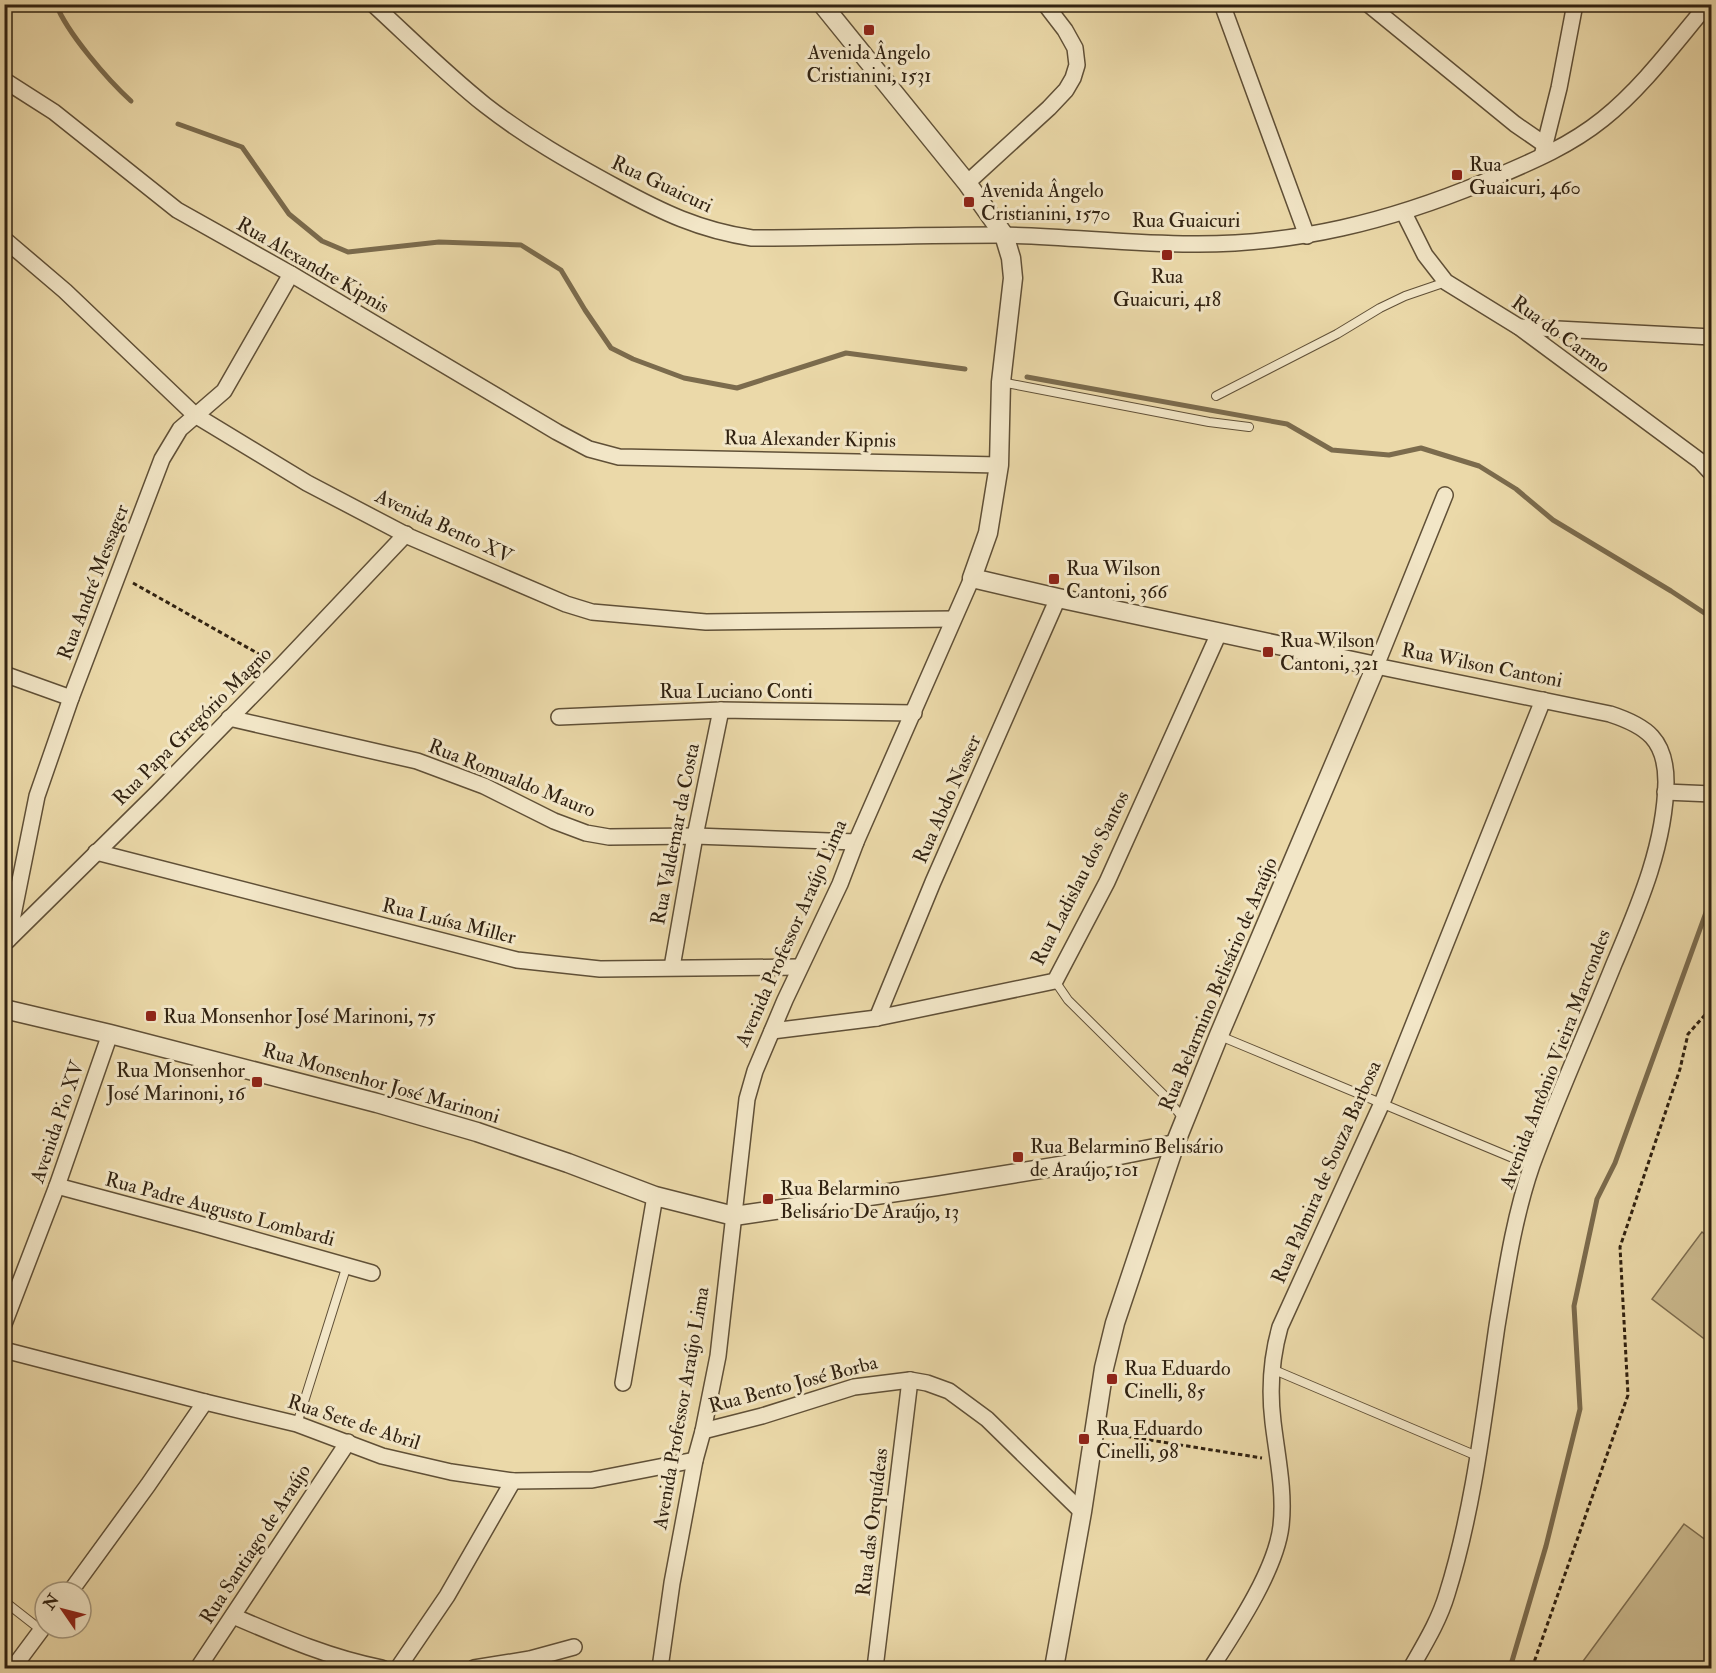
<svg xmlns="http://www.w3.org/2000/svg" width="1716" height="1673" font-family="'IM FELL Double Pica',serif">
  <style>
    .green { fill: #cbba8f; stroke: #7e6e50; stroke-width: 1.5 }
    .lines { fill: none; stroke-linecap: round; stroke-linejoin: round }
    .stream { stroke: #7b6b4d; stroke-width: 5 }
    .service-casing { stroke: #605037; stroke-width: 10 }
    .minor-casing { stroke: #605037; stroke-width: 18 }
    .tertiary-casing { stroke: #605037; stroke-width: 21 }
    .path { stroke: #312211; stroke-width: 3; stroke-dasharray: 4.5 3; stroke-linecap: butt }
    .service { stroke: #f2e6c7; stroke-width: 8 }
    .minor { stroke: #f2e6c7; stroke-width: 15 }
    .tertiary { stroke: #f2e6c7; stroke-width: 18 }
    .poi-dot { fill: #8f2418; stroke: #f2e6c7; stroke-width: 2 }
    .labels { text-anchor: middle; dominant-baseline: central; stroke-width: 6; stroke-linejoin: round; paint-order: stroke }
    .poi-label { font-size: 20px; fill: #312211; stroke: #f2e6c7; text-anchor: start }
    .street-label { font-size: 20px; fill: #312211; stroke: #f2e6c7 }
  </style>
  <rect width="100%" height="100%" fill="#ebd9a9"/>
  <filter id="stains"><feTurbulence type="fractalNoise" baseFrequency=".00333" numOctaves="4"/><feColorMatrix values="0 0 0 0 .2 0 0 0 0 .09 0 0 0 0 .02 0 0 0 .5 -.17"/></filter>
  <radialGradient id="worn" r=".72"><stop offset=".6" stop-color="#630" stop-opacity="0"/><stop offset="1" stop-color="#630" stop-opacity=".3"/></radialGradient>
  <g class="green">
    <polygon points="1702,1232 1711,1239 1711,1344 1652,1299"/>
    <polygon points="1684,1524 1711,1544 1711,1668 1578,1668"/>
  </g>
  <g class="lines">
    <g class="stream">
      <path d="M 56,4 C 67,33 108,80 131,101"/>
      <polyline points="178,124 242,147 289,214 322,241 348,252 439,242 521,245 561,270 585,310 611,348 633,359 684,378 737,388 846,353 965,369"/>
      <polyline points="1027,377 1287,424 1332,450 1389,455 1421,448 1479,466 1516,489 1553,520 1671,591 1712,618"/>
      <polyline points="1510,1668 1546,1546 1580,1409 1574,1306 1597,1199 1615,1163 1712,896"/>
    </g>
    <defs>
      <g id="service">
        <polyline points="1001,382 1209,422 1249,427"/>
        <polyline points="1216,396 1337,334 1380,308 1405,296 1446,282"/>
        <polyline points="1055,981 1068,1000 1164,1095 1183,1118"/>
        <polyline points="1220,1036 1532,1166"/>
        <polyline points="1272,1369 1477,1456"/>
        <polyline points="297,1424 347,1265"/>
        <polyline points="4,1601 41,1630"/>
      </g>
      <g id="minor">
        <path d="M 373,4 C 410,38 446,74 485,105 C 526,137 570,162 616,187 C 662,212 699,230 752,238 C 835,238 918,235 1001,235 C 1065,236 1129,244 1192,244 C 1296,245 1390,221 1484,182 C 1526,164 1567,148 1603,119 C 1643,87 1675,43 1708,4"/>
        <polyline points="1222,4 1307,236"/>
        <polyline points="1368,4 1515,124 1544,144"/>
        <polyline points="4,80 54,112 177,210 291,274 557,432 589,449 619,457 999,465"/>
        <polyline points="1543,152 1559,88 1575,4"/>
        <polyline points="967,183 1049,108 1066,90 1073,78 1077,65 1075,48 1065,30 1045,4"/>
        <polyline points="1404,213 1425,255 1446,282 1519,327 1700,461 1712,474"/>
        <polyline points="4,239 65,291 195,415 307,483 410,537 566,604 592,612 706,622 953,619"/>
        <polyline points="1519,327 1712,337"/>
        <polyline points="4,674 71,698"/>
        <polyline points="559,717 721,710 914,713"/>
        <polyline points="229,718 417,761 484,786 554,821 586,833 609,837 695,836 856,842"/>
        <polyline points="1665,792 1712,794"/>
        <polyline points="96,852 517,960 600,969 800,967"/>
        <polyline points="8,940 37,796 71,698 162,459 180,429 224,391 291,274"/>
        <polyline points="7,941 157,793 281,666 406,534"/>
        <polyline points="672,967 695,836 721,710"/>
        <polyline points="877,1018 933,882 1058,598"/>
        <polyline points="772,1031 877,1018 1055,981 1107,882 1219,633"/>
        <polyline points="57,1186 199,1224 372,1273"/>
        <polyline points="4,1324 57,1186 110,1034"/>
        <polyline points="4,1350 205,1402 297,1424 382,1456 451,1472 513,1481 592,1480 695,1460"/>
        <polyline points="623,1383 655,1196"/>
        <polyline points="703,1431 762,1416 854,1387 910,1380 927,1383 949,1391 987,1419 1082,1512"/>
        <polyline points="70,1592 148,1485 205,1402"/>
        <path d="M 233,1616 C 282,1637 330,1658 382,1668"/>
        <polyline points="13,1668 45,1625"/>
        <polyline points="198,1668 348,1442"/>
        <polyline points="398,1668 447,1596 513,1481"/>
        <polyline points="474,1668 530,1659 574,1647"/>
        <polyline points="660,1668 672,1583 695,1460 703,1431 718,1356 747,1099 755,1071 785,1000 840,884 856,842 972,578"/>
        <polyline points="875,1668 910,1380"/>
        <path d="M 1211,1668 C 1235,1631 1276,1570 1281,1526 C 1285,1492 1277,1456 1273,1422 C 1269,1389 1271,1359 1280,1327 L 1382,1103 L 1543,700"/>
        <path d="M 1411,1668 C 1424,1645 1439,1621 1447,1594 C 1474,1508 1484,1415 1497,1326 C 1506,1272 1514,1217 1532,1165 C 1557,1097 1587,1031 1614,964 C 1638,907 1665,846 1666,782 C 1666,740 1647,726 1610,714 L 1376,666 L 1445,495"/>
      </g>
      <g id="tertiary">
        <polyline points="822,4 967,183 1004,235 1011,258 1013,278 1001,382 999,465 988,533 972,578 1058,598 1376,666 1219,1035 1175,1144 1115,1323 1104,1368 1082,1512 1054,1668"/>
        <polyline points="4,1009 110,1034 377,1103 477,1132 568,1163 655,1196 734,1216 937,1186 1090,1161 1175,1144"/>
      </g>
    </defs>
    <use href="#service" class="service-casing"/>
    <use href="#minor" class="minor-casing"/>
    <use href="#tertiary" class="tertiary-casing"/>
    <g class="path">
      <polyline points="133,583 266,658"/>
      <polyline points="1112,1434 1262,1458"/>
      <polyline points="1532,1668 1628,1395 1620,1247 1680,1069 1688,1034 1712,1007"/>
    </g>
    <use href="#service" class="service"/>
    <use href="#minor" class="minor"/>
    <use href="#tertiary" class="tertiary"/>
  </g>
  <g class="poi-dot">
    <rect x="863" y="24" width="12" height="12" rx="3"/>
    <rect x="1451" y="169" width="12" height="12" rx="3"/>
    <rect x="963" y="196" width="12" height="12" rx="3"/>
    <rect x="1161" y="249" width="12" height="12" rx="3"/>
    <rect x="1048" y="573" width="12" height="12" rx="3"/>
    <rect x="1262" y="646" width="12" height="12" rx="3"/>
    <rect x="145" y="1010" width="12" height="12" rx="3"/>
    <rect x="251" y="1076" width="12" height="12" rx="3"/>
    <rect x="1012" y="1151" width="12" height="12" rx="3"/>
    <rect x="762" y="1193" width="12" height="12" rx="3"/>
    <rect x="1106" y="1373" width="12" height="12" rx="3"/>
    <rect x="1078" y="1433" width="12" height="12" rx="3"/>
  </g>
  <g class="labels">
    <g class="poi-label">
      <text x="869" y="52" text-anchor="middle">Avenida Ângelo<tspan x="869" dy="23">Cristianini, 1531</tspan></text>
      <text x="1469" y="164">Rua<tspan x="1469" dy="23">Guaicuri, 460</tspan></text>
      <text x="981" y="190">Avenida Ângelo<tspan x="981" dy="23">Cristianini, 1570</tspan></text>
      <text x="1167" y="276" text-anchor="middle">Rua<tspan x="1167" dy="23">Guaicuri, 418</tspan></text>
      <text x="1066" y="568">Rua Wilson<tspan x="1066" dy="23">Cantoni, 366</tspan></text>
      <text x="1280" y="640">Rua Wilson<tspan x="1280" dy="23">Cantoni, 321</tspan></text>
      <text x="163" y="1016">Rua Monsenhor José Marinoni, 75</text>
      <text x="245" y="1070" text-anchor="end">Rua Monsenhor<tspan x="245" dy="23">José Marinoni, 16</tspan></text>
      <text x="1030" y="1146">Rua Belarmino Belisário<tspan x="1030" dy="23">de Araújo, 101</tspan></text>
      <text x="780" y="1188">Rua Belarmino<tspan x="780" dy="23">Belisário De Araújo, 13</tspan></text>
      <text x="1124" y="1368">Rua Eduardo<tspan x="1124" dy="23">Cinelli, 85</tspan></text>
      <text x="1096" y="1428">Rua Eduardo<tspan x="1096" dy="23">Cinelli, 98</tspan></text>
    </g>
    <g class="street-label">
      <text transform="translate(662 184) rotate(25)">Rua Guaicuri</text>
      <text x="1186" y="220">Rua Guaicuri</text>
      <text transform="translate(313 265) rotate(30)">Rua Alexandre Kipnis</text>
      <text transform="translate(1561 334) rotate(36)">Rua do Carmo</text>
      <text transform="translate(810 439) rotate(1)">Rua Alexander Kipnis</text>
      <text transform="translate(444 526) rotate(25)">Avenida Bento XV</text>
      <text transform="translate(93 582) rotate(-69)">Rua André Messager</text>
      <text transform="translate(1482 665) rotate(11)">Rua Wilson Cantoni</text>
      <text x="736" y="691">Rua Luciano Conti</text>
      <text transform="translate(192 726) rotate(-45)">Rua Papa Gregório Magno</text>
      <text transform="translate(512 778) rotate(22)">Rua Romualdo Mauro</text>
      <text transform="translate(947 799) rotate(-66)">Rua Abdo Nasser</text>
      <text transform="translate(675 834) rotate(-79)">Rua Valdemar da Costa</text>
      <text transform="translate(1080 878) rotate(-63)">Rua Ladislau dos Santos</text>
      <text transform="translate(449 921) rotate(14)">Rua Luísa Miller</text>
      <text transform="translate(791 933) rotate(-66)">Avenida Professor Araújo Lima</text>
      <text transform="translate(1218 984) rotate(-67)">Rua Belarmino Belisário de Araújo</text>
      <text transform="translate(1555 1059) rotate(-69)">Avenida Antônio Vieira Marcondes</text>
      <text transform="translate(381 1083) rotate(16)">Rua Monsenhor José Marinoni</text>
      <text transform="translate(57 1122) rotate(-71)">Avenida Pio XV</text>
      <text transform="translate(1326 1172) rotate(-66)">Rua Palmira de Souza Barbosa</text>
      <text transform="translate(220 1209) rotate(15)">Rua Padre Augusto Lombardi</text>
      <text transform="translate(793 1384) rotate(-15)">Rua Bento José Borba</text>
      <text transform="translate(681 1408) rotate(-80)">Avenida Professor Araújo Lima</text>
      <text transform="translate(354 1422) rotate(18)">Rua Sete de Abril</text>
      <text transform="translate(872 1522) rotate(-83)">Rua das Orquídeas</text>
      <text transform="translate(255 1544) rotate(-57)">Rua Santiago de Araújo</text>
    </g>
  </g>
  <rect width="1716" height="1673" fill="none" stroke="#ebd9a9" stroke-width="24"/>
  <rect x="6" y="6" width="1704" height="1661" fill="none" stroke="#312211" stroke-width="3"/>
  <rect x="12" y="12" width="1692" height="1649" fill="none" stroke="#312211" stroke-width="1.5"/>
  <g transform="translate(63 1610) rotate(305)"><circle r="28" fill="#f2e6c7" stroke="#a5987e" stroke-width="1.5"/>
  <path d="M0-4.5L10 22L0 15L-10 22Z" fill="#8f2418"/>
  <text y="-9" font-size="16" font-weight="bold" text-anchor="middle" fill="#312211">N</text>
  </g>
  <rect width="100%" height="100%" filter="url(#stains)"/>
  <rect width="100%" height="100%" fill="url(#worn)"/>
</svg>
